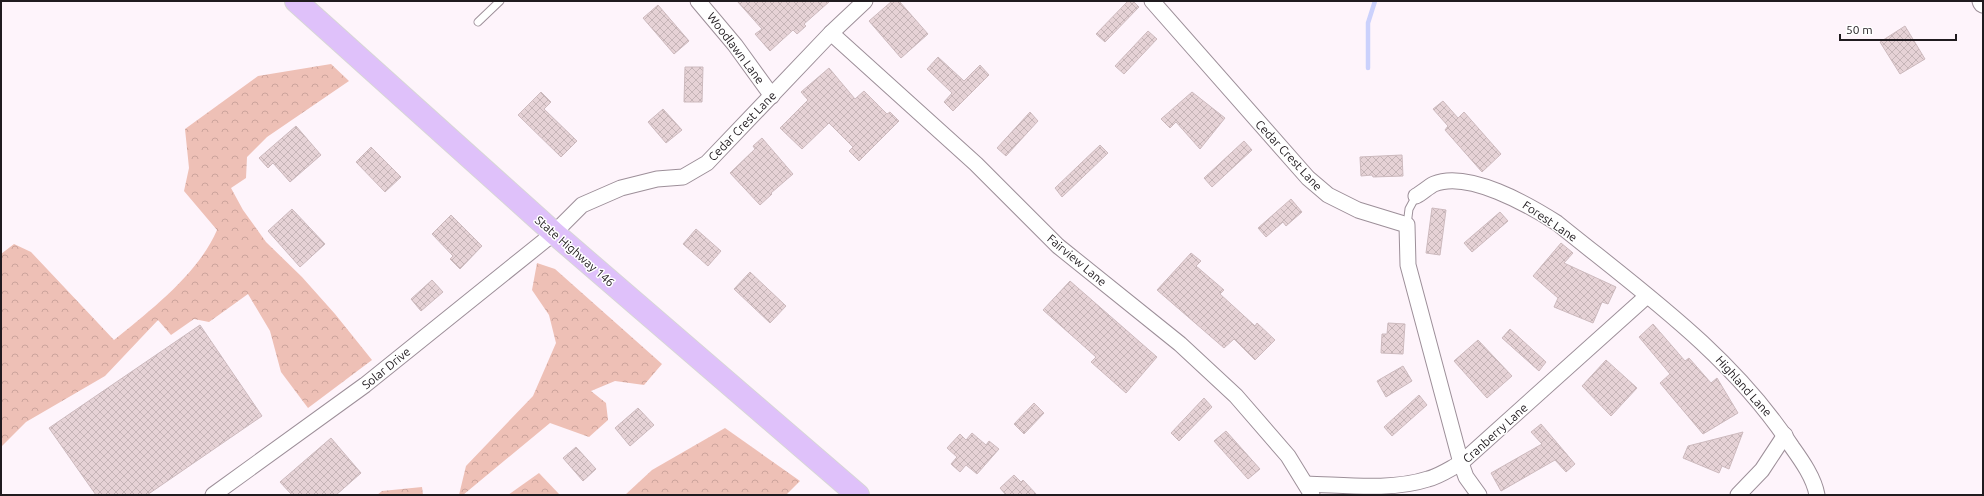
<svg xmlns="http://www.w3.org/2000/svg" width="1984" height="496" font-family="Ubuntu,sans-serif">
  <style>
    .forest { fill: url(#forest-crowns) }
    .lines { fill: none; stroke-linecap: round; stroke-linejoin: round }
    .stream { stroke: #cbd1fc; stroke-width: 4.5 }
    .building { fill: url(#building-cross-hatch); stroke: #cdbabe }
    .service-casing { stroke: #9d8f99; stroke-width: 9 }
    .minor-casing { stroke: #9d8f99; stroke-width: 17 }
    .tertiary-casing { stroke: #9d8f99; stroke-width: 21 }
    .primary-casing { stroke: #d7d6d7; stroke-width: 24 }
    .service { stroke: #fff; stroke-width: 7 }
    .minor { stroke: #fff; stroke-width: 15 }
    .tertiary { stroke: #fff; stroke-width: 19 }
    .primary { stroke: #dfc1fa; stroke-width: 22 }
    .labels { text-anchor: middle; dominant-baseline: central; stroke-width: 3; stroke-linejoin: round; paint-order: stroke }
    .street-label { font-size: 12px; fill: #201b1f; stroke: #fff }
  </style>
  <defs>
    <pattern id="forest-crowns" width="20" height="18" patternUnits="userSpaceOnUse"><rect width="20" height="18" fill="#eec0b6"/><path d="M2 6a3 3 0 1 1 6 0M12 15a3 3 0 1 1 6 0" fill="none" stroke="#cca49c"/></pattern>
    <pattern id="building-cross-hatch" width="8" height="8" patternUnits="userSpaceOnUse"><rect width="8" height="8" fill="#e6d2d6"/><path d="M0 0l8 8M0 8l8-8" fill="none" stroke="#c5b4b7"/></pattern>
  </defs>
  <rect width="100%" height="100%" fill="#fef4fb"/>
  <g class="forest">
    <path d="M 331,64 L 349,81 L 267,137 L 247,157 L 246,178 L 231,188 L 243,210 L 266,242 L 302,277 L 335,314 L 372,360 L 308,408 L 281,372 L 270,331 L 248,294 L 209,322 L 194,319 L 171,335 L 158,320 L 105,376 L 26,422 L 1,447 L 1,254 L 14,244 L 31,252 L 114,340 C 151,310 198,274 217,230 L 184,191 L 189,168 L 185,129 L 258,76 Z"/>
    <polygon points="537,263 555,269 662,364 644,385 615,381 591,391 606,403 608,420 589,437 550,423 463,495 459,495 466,466 533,396 556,343 549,315 532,290"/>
    <polygon points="725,428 800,481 786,495 625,495 652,470"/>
    <polygon points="539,473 560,495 508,495"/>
    <polygon points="422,487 423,495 377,495 382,491"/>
  </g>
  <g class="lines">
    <polyline class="stream" points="1368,68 1368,23 1375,1"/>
  </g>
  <g class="building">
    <polygon points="737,1 830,1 804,24 806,26 797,34 793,30 770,51 755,34 762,29"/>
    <polygon points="892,1 899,1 928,34 901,58 869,21"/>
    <polygon points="1128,1 1133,1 1139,7 1105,42 1096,34"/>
    <polygon points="658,5 689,41 674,54 643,18"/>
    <polygon points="1905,26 1925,59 1900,74 1880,42"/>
    <polygon points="1148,31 1157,39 1124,74 1115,66"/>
    <polygon points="938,57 964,81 980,65 989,75 953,111 944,102 952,93 927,69"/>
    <polygon points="685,67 703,67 702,102 684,102"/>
    <polygon points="829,68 855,99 864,91 887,114 890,112 899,121 859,161 849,151 853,147 829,123 802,149 780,128 808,100 801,92"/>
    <polygon points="541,92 551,102 544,109 577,141 561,157 518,115"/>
    <polygon points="1192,92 1225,118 1200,149 1176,122 1170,128 1161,119"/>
    <polygon points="1443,101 1458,118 1464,112 1501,154 1482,172 1445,130 1448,126 1433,109"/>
    <polygon points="663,109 682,130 666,143 648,122"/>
    <polygon points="1030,112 1038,121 1006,156 997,148"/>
    <polygon points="296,126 321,155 290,182 273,163 268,168 259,158"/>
    <polygon points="762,138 793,174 771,193 772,194 760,205 730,173 755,149 753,146"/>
    <polygon points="1244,141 1252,150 1212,187 1204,178"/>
    <polygon points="1100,145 1108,153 1062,197 1055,188"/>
    <polygon points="371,147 401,177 385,192 356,162"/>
    <polygon points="1402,155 1403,176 1373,177 1372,175 1361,176 1360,157"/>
    <polygon points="1291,199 1302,212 1286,226 1283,222 1266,237 1258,228"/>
    <polygon points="1432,208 1446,210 1440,255 1426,253"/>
    <polygon points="292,209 325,244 300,267 268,231"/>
    <polygon points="1500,212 1508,221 1472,252 1464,243"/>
    <polygon points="451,215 482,246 460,269 450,259 453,256 432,234"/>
    <polygon points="696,229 721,251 708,266 683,244"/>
    <polygon points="1561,243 1573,253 1564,263 1616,287 1608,304 1602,302 1593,323 1554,307 1558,298 1533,276"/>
    <polygon points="1191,253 1201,261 1196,266 1224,290 1220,294 1255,326 1257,323 1275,340 1255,360 1234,339 1224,348 1157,290"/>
    <polygon points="750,272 786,306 770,323 734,289"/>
    <polygon points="432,280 443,292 421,311 411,299"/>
    <polygon points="1070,281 1157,357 1126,393 1091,362 1096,357 1043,310"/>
    <polygon points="1388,323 1405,324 1403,354 1381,353 1382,334 1387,334"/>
    <polygon points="1653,324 1685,361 1689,358 1711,383 1717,378 1738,413 1703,434 1660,383 1670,374 1639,337"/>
    <polygon points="200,325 262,416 147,495 96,495 49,428"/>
    <polygon points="1510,329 1546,362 1539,371 1502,338"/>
    <polygon points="1478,340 1512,376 1487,398 1454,361"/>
    <polygon points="1606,360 1637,388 1611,416 1582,386"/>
    <polygon points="1403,366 1412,381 1386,397 1377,381"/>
    <polygon points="1419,395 1427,405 1392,436 1384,427"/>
    <polygon points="1204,398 1212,407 1179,441 1171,433"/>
    <polygon points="1034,403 1044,413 1024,434 1014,424"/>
    <polygon points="638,408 654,425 630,446 615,428"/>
    <polygon points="1541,424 1575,464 1566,472 1555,460 1501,491 1491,473 1542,444 1531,432"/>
    <polygon points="1226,431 1260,469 1248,479 1214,441"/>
    <polygon points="1743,432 1729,469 1722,466 1719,473 1683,458 1688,446"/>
    <polygon points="972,433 986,445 989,441 999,449 977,474 966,465 960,472 951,464 957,457 947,448 960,434 966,440"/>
    <polygon points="331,438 361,473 336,495 292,495 280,482"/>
    <polygon points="576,447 596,469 583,481 563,458"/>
    <polygon points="1014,475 1021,482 1023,480 1037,495 1006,495 1000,488"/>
  </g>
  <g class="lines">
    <defs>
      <g id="service">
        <polyline points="478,22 500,1"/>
        <polyline points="1407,225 1409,209 1416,196"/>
      </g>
      <g id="minor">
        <polyline points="698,1 735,45 772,96"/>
        <polyline points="1152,1 1308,178 1328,195 1358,210 1407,225 1408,265 1461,463 1466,477 1479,495"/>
        <polyline points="831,33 976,164 1058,246 1180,344 1236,396 1288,456 1312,495"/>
        <path d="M 1416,196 C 1422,193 1428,187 1434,184 C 1468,170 1529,205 1557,223 C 1641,291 1732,355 1792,447 C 1802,461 1814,478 1817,495"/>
        <path d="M 1306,484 C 1345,485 1391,491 1428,479 C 1440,476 1451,468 1461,463 L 1647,296"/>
        <polyline points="213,495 365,385 554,233 582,205 621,188 657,179 683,177 707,163 831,33 865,1"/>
        <polyline points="1738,495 1762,470 1785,435"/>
      </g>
      <polyline id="tertiary" points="1982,1 1983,3"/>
      <polyline id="primary" points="296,1 554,233 858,495"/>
    </defs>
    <use href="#service" class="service-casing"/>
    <use href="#minor" class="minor-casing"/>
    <use href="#tertiary" class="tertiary-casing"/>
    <use href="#primary" class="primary-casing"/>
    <use href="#service" class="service"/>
    <use href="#minor" class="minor"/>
    <use href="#tertiary" class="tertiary"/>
    <use href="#primary" class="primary"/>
  </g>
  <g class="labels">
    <g class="street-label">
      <text transform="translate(736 48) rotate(53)">Woodlawn Lane</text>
      <text transform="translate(742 126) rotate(-46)">Cedar Crest Lane</text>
      <text transform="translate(1289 155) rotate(47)">Cedar Crest Lane</text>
      <text transform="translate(1550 221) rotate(34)">Forest Lane</text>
      <text transform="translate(575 251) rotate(41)">State Highway 146</text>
      <text transform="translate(1077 260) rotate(40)">Fairview Lane</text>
      <text transform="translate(386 368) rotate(-39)">Solar Drive</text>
      <text transform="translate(1744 386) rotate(48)">Highland Lane</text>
      <text transform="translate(1495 433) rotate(-42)">Cranberry Lane</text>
    </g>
  </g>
  <rect width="1984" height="496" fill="none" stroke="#201b1f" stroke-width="4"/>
  <path d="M1840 34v6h116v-6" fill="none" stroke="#201b1f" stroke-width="2"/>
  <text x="1846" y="34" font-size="12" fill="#201b1f" stroke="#ffffff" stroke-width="3" paint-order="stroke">50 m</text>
</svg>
